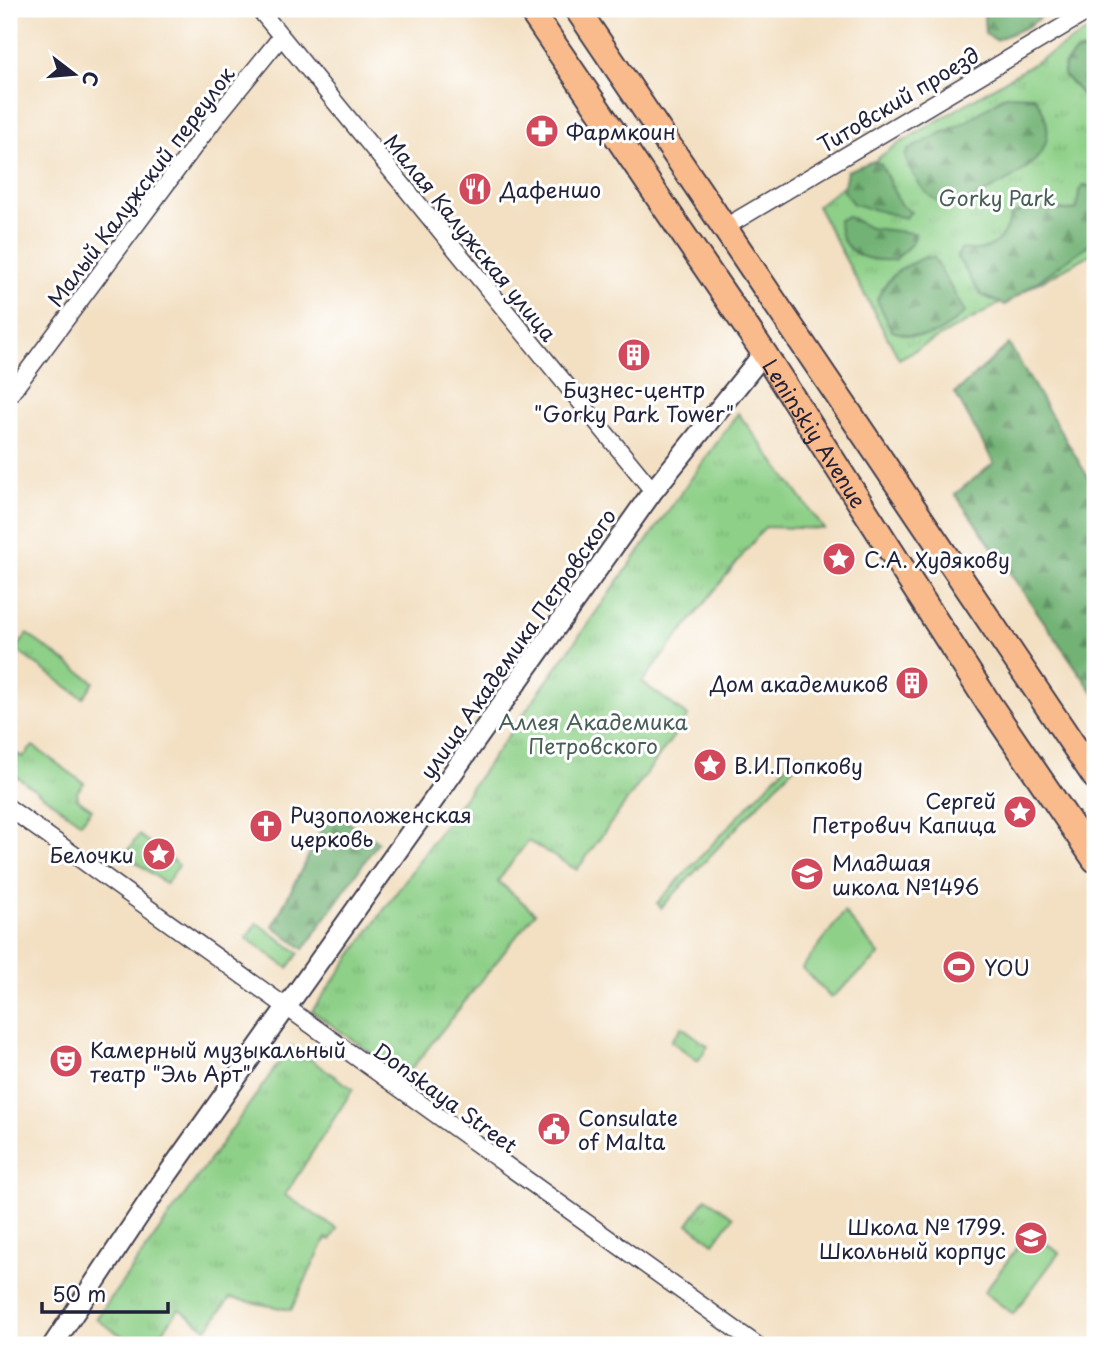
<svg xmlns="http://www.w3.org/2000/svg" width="1104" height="1354" font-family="'Playpen Sans',sans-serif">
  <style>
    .grass { fill: url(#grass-tufts); stroke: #587962; stroke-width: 2 }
    .forest { fill: url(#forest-firs); stroke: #4a6a58; stroke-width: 2 }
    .pitch { fill: #8ed088; stroke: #587962; stroke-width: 2 }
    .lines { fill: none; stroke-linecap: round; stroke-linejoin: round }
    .minor-casing { stroke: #413e4f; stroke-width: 19 }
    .tertiary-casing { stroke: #413e4f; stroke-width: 23 }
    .primary-casing { stroke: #413e4f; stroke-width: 28 }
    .minor { stroke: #fff; stroke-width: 16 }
    .tertiary { stroke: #fff; stroke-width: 19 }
    .primary { stroke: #fabb8c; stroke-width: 24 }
    .labels { text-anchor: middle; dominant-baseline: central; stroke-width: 6; stroke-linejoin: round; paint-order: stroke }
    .street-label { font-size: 21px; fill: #22223b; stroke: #fff }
    .poi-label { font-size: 21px; fill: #22223b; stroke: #fff; text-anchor: start }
    .park-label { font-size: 21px; fill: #485f56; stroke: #fff }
  </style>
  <defs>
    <pattern id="grass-tufts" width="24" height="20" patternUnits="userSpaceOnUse" patternTransform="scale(1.75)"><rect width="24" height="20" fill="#8ed088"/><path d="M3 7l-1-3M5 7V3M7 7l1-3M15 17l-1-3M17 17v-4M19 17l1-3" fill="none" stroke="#7ab276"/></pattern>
    <pattern id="forest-firs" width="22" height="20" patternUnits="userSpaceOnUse" patternTransform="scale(1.75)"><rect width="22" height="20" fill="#72b274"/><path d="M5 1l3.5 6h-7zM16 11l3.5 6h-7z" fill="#5d9060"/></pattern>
  </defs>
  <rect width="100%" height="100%" fill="#fff"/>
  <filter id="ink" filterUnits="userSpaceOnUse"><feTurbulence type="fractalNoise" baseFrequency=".0143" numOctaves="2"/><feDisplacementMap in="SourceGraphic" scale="14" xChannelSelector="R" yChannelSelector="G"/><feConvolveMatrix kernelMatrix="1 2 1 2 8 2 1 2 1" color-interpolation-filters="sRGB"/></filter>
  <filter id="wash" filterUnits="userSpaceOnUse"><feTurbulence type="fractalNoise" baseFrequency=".00686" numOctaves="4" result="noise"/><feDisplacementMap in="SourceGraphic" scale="28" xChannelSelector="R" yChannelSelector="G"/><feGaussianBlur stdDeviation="1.57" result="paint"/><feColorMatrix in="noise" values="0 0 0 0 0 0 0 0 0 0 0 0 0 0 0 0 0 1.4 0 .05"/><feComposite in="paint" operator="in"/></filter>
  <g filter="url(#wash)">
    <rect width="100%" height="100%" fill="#f3e0c3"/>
    <g class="grass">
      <polygon points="1095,27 1095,252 899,359 817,206 890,149"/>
      <polygon points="738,413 824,529 765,527 642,682 688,716 577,870 528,841 498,881 535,913 405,1077 312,1011"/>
      <polygon points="27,634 94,682 83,698 16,650"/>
      <polygon points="33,746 84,783 77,792 78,799 92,809 81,823 9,771 9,759 16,754 23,757"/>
      <polygon points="797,754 804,756 661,908 657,903"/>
      <polygon points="139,835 179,865 166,884 125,854"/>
      <polygon points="257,923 299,953 288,968 246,938"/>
      <polygon points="682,1027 708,1046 698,1061 671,1041"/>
      <polygon points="291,1046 353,1089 285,1195 337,1229 330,1240 326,1238 291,1310 230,1298 207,1329 179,1309 153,1345 136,1345 96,1319"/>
      <polygon points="706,1198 733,1217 714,1243 688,1224"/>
    </g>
    <g class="forest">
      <polygon points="990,9 1051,9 1029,26 996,40 985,34 984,16"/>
      <polygon points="1086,50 1095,53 1095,109 1064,75 1064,65 1076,52"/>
      <path d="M 1006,95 L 1034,96 C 1078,158 1005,181 960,205 C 931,209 914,180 905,157 L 909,149 L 967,121 Z"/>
      <polygon points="873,161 881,164 900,204 911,212 905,218 853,204 843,190 847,171"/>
      <path d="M 1084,185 L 1095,187 L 1095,240 L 1005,305 L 981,295 L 957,257 L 961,249 C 989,254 1003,242 1011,216 C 1036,201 1048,214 1077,209 L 1079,191 Z"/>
      <path d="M 847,216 L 870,228 L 915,233 L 913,242 L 895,260 C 867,262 839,255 839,220 Z"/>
      <path d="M 926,257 L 934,258 L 965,312 C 940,336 926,342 892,331 L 877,300 C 887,276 902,266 926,257 Z"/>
      <polygon points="1009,344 1095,489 1095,695 955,494 994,463 955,393"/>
      <polygon points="331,811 378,842 304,949 273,926"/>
    </g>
    <g class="pitch">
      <polygon points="844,912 880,955 831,998 802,968"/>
      <polygon points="1030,1231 1059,1253 1013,1314 984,1292"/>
    </g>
  </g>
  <g filter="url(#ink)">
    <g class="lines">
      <defs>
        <g id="minor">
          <polyline points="259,9 653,491"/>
          <polyline points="727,226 1092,9"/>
          <polyline points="9,396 217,116 281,37"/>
          <polyline points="9,808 757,1345"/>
        </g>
        <polyline id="tertiary" points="53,1345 148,1202 653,491 764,353"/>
        <g id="primary">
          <path id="s1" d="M 530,9 L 764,353 L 989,704 L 1095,860"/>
          <polyline points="577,9 1095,777"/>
        </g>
      </defs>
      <use href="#minor" class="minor-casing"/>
      <use href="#tertiary" class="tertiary-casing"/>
      <use href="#primary" class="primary-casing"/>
      <use href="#minor" class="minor"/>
      <use href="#tertiary" class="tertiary"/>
      <use href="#primary" class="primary"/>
    </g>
  </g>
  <defs>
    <symbol id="pharmacy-disc" viewBox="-11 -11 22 22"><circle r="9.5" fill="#d1495b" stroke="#fff"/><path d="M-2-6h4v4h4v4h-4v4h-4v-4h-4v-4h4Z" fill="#fff"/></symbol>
    <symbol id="restaurant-disc" viewBox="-11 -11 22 22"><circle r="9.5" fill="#d1495b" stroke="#fff"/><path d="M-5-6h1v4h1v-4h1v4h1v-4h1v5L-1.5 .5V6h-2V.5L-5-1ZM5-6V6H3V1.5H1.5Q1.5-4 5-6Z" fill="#fff"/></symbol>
    <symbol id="building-disc" viewBox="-11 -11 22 22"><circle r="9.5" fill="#d1495b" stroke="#fff"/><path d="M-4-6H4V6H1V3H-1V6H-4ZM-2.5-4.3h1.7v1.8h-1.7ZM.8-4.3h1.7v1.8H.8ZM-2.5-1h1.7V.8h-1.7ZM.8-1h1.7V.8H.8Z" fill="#fff"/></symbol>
    <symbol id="sight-disc" viewBox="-11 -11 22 22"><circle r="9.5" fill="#d1495b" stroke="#fff"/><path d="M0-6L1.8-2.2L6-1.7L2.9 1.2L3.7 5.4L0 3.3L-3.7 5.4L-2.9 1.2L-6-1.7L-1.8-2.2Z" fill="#fff"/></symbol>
    <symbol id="church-disc" viewBox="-11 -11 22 22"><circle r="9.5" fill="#d1495b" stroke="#fff"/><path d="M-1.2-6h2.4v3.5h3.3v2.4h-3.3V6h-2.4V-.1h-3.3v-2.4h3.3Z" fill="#fff"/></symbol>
    <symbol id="school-disc" viewBox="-11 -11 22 22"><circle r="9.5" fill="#d1495b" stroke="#fff"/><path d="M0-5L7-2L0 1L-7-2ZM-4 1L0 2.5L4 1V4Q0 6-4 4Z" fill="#fff"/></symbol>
    <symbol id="stadium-disc" viewBox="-11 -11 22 22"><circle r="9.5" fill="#d1495b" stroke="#fff"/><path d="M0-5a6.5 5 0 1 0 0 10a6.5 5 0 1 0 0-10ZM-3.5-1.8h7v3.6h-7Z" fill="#fff"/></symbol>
    <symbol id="theatre-disc" viewBox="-11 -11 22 22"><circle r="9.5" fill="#d1495b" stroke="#fff"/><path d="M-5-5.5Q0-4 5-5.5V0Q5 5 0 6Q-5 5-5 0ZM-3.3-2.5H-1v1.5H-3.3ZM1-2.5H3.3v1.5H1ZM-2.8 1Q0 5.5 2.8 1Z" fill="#fff"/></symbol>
    <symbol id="civic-disc" viewBox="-11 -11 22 22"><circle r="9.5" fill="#d1495b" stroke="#fff"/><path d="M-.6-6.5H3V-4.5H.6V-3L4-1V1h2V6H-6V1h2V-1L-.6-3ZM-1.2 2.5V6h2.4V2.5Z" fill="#fff"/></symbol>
  </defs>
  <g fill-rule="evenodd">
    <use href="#pharmacy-disc" x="523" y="112" width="38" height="38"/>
    <use href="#restaurant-disc" x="456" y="170" width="38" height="38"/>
    <use href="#building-disc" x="615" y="336" width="38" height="38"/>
    <use href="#sight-disc" x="820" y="540" width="38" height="38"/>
    <use href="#building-disc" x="893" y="664" width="38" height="38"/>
    <use href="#sight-disc" x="691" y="746" width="38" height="38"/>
    <use href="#sight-disc" x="1001" y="793" width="38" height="38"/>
    <use href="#church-disc" x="247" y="807" width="38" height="38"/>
    <use href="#sight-disc" x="140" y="835" width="38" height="38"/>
    <use href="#school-disc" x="788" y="855" width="38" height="38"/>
    <use href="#stadium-disc" x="940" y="948" width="38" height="38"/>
    <use href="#theatre-disc" x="47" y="1042" width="38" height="38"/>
    <use href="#civic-disc" x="535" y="1110" width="38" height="38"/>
    <use href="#school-disc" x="1012" y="1219" width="38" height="38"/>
  </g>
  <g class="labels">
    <g class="street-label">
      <text transform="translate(898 99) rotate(-31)">Титовский проезд</text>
      <text transform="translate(140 186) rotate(-53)">Малый Калужский переулок</text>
      <text transform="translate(471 237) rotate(51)">Малая Калужская улица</text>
      <text stroke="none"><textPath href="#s1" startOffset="511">Leninskiy Avenue</textPath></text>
      <text transform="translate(517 643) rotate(-55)">улица Академика Петровского</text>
      <text transform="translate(446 1097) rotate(36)">Donskaya Street</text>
    </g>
    <g class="poi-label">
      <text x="566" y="131">Фармкоин</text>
      <text x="500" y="189">Дафеншо</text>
      <text x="634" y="389" text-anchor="middle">Бизнес-центр<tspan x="634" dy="24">"Gorky Park Tower"</tspan></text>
      <text x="864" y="559">С.А. Худякову</text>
      <text x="888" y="683" text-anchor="end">Дом академиков</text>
      <text x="734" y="765">В.И.Попкову</text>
      <text x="996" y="800" text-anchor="end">Сергей<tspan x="996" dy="24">Петрович Капица</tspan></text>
      <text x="290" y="814">Ризоположенская<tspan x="290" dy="24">церковь</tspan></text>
      <text x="134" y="854" text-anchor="end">Белочки</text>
      <text x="832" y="862">Младшая<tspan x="832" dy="24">школа №1496</tspan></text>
      <text x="984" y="967">YOU</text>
      <text x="90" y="1049">Камерный музыкальный<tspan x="90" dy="24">театр "Эль Арт"</tspan></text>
      <text x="578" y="1117">Consulate<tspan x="578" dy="24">of Malta</tspan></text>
      <text x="1006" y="1226" text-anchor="end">Школа № 1799.<tspan x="1006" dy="24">Школьный корпус</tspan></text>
    </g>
    <g class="park-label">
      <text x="997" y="197">Gorky Park</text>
      <text x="593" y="721">Аллея Академика<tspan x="593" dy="24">Петровского</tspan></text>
    </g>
  </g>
  <rect width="1104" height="1354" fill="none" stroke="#fff" stroke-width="35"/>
  <g transform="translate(74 74) rotate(106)" stroke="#ffffff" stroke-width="5" paint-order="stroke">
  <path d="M0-5L12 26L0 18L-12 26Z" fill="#22223b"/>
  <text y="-10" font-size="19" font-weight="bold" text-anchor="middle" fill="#22223b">С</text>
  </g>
  <path d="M42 1302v10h126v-10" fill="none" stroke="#22223b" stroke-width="3.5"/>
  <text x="52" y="1302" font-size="21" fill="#22223b" stroke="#ffffff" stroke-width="5" paint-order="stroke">50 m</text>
</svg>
